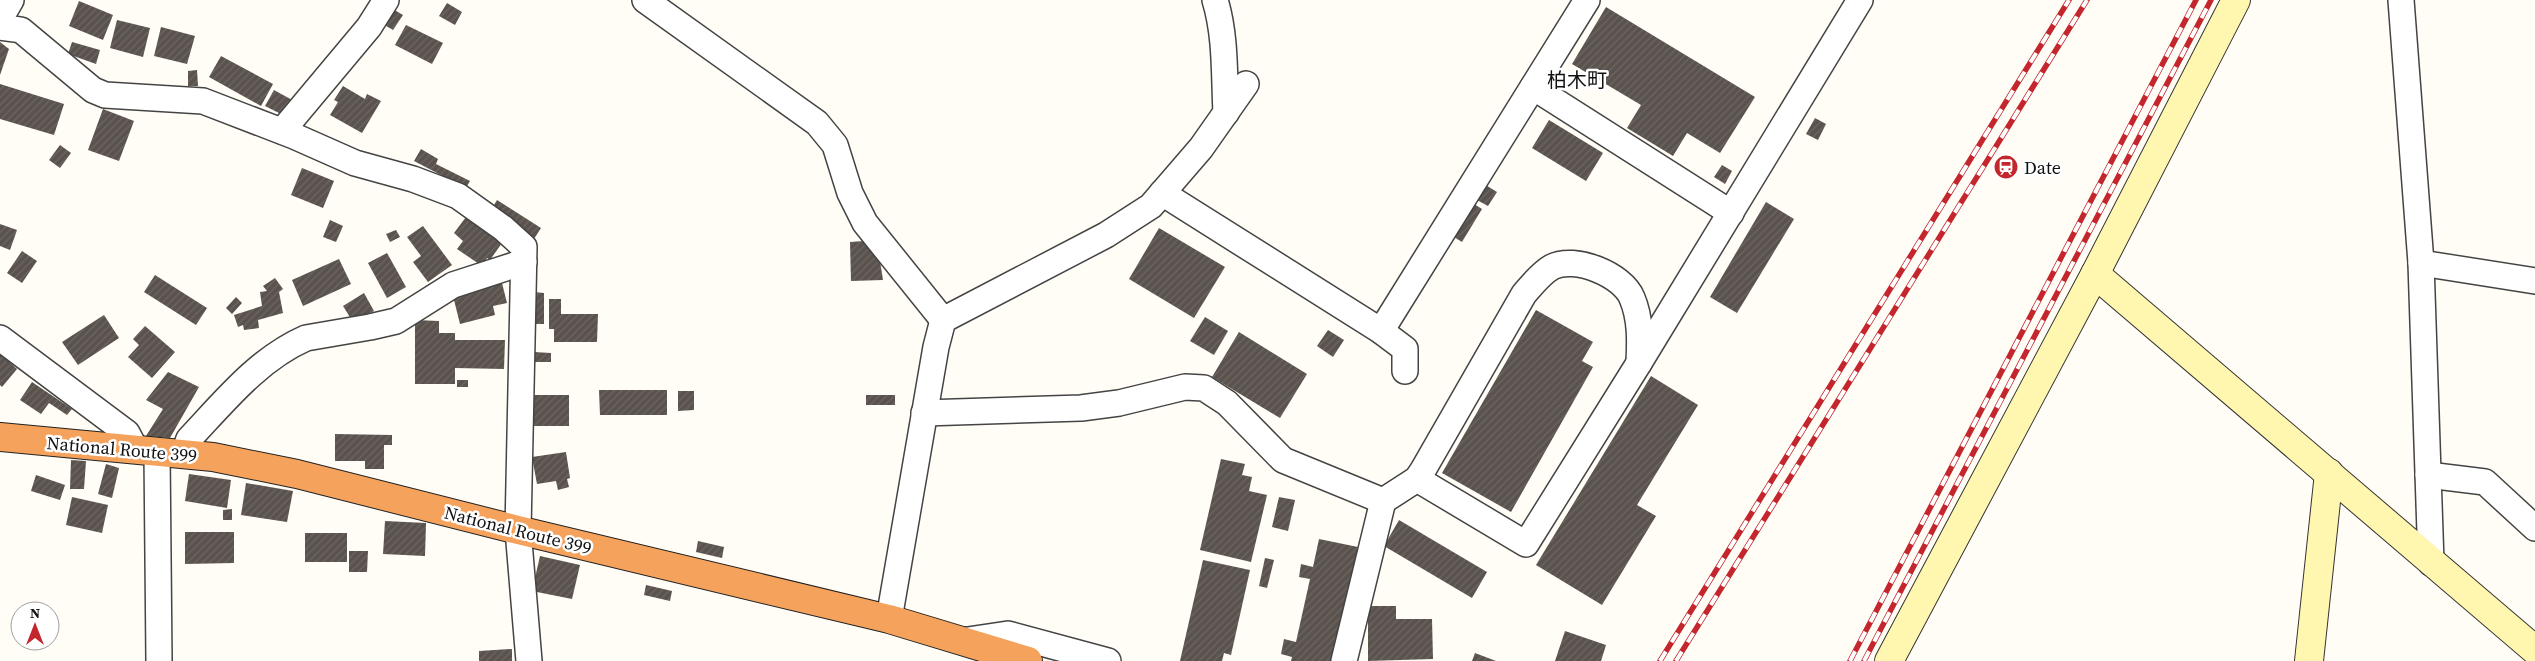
<svg xmlns="http://www.w3.org/2000/svg" width="2535" height="661" font-family="'Source Serif 4','Noto Sans JP',serif">
  <style>
    .building { fill: url(#building-hatch) }
    .lines { fill: none; stroke-linecap: round; stroke-linejoin: round }
    .street-casing { stroke: #444; stroke-width: 28 }
    .secondary-casing { stroke: #333; stroke-width: 30 }
    .highway-casing { stroke: #222; stroke-width: 30 }
    .street { stroke: #fff; stroke-width: 25 }
    .secondary { stroke: #fff6b0; stroke-width: 28 }
    .highway { stroke: #f5a25d; stroke-width: 28 }
    .rail-casing { stroke: #c4262e; stroke-width: 5.5 }
    .rail { stroke: #fff; stroke-width: 4; stroke-dasharray: 11; stroke-linecap: butt }
    .labels { text-anchor: middle; dominant-baseline: central; stroke-width: 5; stroke-linejoin: round; paint-order: stroke }
    .poi-label { font-size: 18px; fill: #111; stroke: #fff; text-anchor: start }
    .street-label { font-size: 18px; fill: #111; stroke: #fff }
    .quarter-label { font-size: 20px; fill: #111; stroke: #fff }
  </style>
  <defs>
    <pattern id="building-hatch" width="6" height="6" patternUnits="userSpaceOnUse" patternTransform="scale(1.25)"><rect width="6" height="6" fill="#5a524d"/><path d="M-1 1l2-2M0 6l6-6M5 7l2-2" fill="none" stroke="#6d6662"/></pattern>
  </defs>
  <rect width="100%" height="100%" fill="#fffdf5"/>
  <g class="building">
    <polygon points="79,1 113,15 103,40 69,26"/>
    <polygon points="447,3 462,12 455,25 439,16"/>
    <polygon points="1606,7 1755,97 1720,153 1687,133 1673,156 1627,128 1641,105 1572,64"/>
    <polygon points="391,8 403,15 393,30 381,23"/>
    <polygon points="117,20 150,28 143,57 110,48"/>
    <polygon points="406,25 443,43 432,64 395,45"/>
    <polygon points="161,27 195,36 187,64 154,56"/>
    <polygon points="0,42 9,49 0,75"/>
    <polygon points="72,42 100,50 96,64 68,54"/>
    <polygon points="221,56 273,84 261,106 209,77"/>
    <polygon points="197,70 198,86 188,86 188,71"/>
    <polygon points="0,84 64,104 54,135 0,119"/>
    <polygon points="343,86 365,99 367,94 381,101 362,133 330,115 338,102 334,100"/>
    <polygon points="274,90 294,101 285,116 265,106"/>
    <polygon points="103,109 134,121 119,161 88,150"/>
    <polygon points="1815,118 1826,124 1818,140 1806,134"/>
    <polygon points="1549,120 1603,153 1586,181 1532,148"/>
    <polygon points="60,145 71,153 60,168 49,160"/>
    <polygon points="421,149 438,159 436,164 470,181 466,188 414,161"/>
    <polygon points="1722,165 1732,171 1725,184 1714,177"/>
    <polygon points="302,168 334,181 323,208 291,195"/>
    <polygon points="1484,184 1497,192 1488,206 1475,199"/>
    <polygon points="497,200 541,228 534,239 491,210"/>
    <polygon points="1766,202 1794,219 1737,313 1710,297"/>
    <polygon points="1474,204 1482,209 1462,242 1454,237"/>
    <polygon points="466,217 502,243 490,260 487,258 482,266 457,249 463,241 454,233"/>
    <polygon points="330,220 343,226 336,242 323,237"/>
    <polygon points="0,224 17,230 10,250 0,246"/>
    <polygon points="423,226 452,265 428,282 413,262 421,256 407,237"/>
    <polygon points="1159,228 1225,267 1194,318 1129,279"/>
    <polygon points="396,230 400,237 390,242 386,234"/>
    <polygon points="864,241 880,261 883,280 851,281 850,242"/>
    <polygon points="22,251 37,261 22,283 7,273"/>
    <polygon points="387,253 406,287 387,298 368,263"/>
    <polygon points="339,259 351,284 303,306 292,280"/>
    <polygon points="155,275 207,308 196,325 144,292"/>
    <polygon points="275,278 283,289 279,292 283,313 258,320 259,328 244,330 243,325 238,327 234,315 262,306 260,292 267,291 263,286"/>
    <polygon points="502,283 507,303 493,306 495,315 460,324 453,296"/>
    <polygon points="534,292 544,293 544,324 533,324"/>
    <polygon points="364,293 374,311 353,322 343,306"/>
    <polygon points="236,297 242,303 232,314 226,308"/>
    <polygon points="549,299 561,299 561,314 598,314 597,342 554,342 554,329 549,329"/>
    <polygon points="1536,310 1593,342 1582,361 1593,367 1511,512 1442,473"/>
    <polygon points="104,315 119,338 78,365 62,342"/>
    <polygon points="1205,317 1228,331 1214,355 1190,341"/>
    <polygon points="415,320 439,321 439,333 455,333 455,340 505,340 504,369 455,368 455,384 415,384"/>
    <polygon points="145,326 175,352 152,378 128,357 139,345 133,339"/>
    <polygon points="1328,330 1344,340 1333,357 1317,346"/>
    <polygon points="1239,332 1307,374 1280,418 1212,377"/>
    <polygon points="534,352 551,353 551,362 534,362"/>
    <polygon points="0,353 17,369 2,387 0,385"/>
    <polygon points="168,372 199,387 170,438 146,436 163,409 146,400"/>
    <polygon points="1651,376 1698,405 1637,505 1656,516 1602,605 1536,565"/>
    <rect x="457" y="380" width="11" height="7"/>
    <polygon points="32,382 72,409 67,415 49,403 41,414 20,400"/>
    <polygon points="599,390 667,390 667,415 600,415"/>
    <polygon points="678,391 694,391 694,410 678,411"/>
    <rect x="534" y="395" width="35" height="31"/>
    <rect x="866" y="395" width="29" height="10"/>
    <polygon points="335,434 392,435 392,445 384,445 384,469 365,469 365,461 335,461"/>
    <polygon points="566,452 570,478 567,479 569,487 558,490 556,481 537,484 532,457"/>
    <polygon points="1221,459 1245,464 1242,475 1252,477 1249,491 1267,495 1251,562 1200,550"/>
    <polygon points="71,460 86,461 84,489 70,489"/>
    <polygon points="106,464 119,468 112,498 98,494"/>
    <polygon points="189,474 231,480 227,508 185,501"/>
    <polygon points="36,475 65,485 60,500 31,491"/>
    <polygon points="246,483 293,491 287,522 241,515"/>
    <polygon points="72,497 108,505 102,533 66,525"/>
    <polygon points="1279,497 1295,500 1288,531 1272,527"/>
    <polygon points="232,509 232,520 223,520 223,510"/>
    <polygon points="1399,520 1487,572 1472,598 1384,546"/>
    <polygon points="385,521 426,523 425,556 383,554"/>
    <polygon points="185,532 234,532 234,563 185,564"/>
    <rect x="305" y="533" width="42" height="29"/>
    <polygon points="1319,539 1358,547 1333,661 1291,661 1292,657 1281,654 1284,639 1296,642 1310,579 1299,577 1301,564 1313,567"/>
    <polygon points="698,541 724,547 722,558 696,552"/>
    <polygon points="349,551 368,551 367,572 349,572"/>
    <polygon points="540,556 580,565 572,599 532,591"/>
    <polygon points="1265,558 1274,560 1267,588 1259,586"/>
    <polygon points="1203,560 1250,570 1231,655 1224,653 1222,661 1180,661"/>
    <polygon points="646,585 672,591 670,601 644,595"/>
    <polygon points="1368,606 1396,606 1396,619 1432,619 1433,659 1368,661"/>
    <polygon points="1565,631 1606,645 1601,661 1555,661"/>
    <polygon points="512,649 512,661 479,661 479,651"/>
    <polygon points="1475,653 1496,661 1472,661"/>
  </g>
  <g class="lines">
    <defs>
      <g id="street">
        <polyline points="645,0 817,123 835,145 850,193 865,223 943,320"/>
        <path d="M 1215,0 C 1226,36 1224,75 1226,113"/>
        <polyline points="2401,0 2421,263 2431,563"/>
        <polyline points="0,19 11,0"/>
        <polyline points="0,27 21,30 93,90 105,95 203,101 294,136 355,163 413,179 458,196 503,228 524,247 518,530 529,661"/>
        <polyline points="1533,87 1731,213"/>
        <polyline points="282,131 369,27 386,0"/>
        <polyline points="1162,193 1381,331 1405,349 1405,371"/>
        <polyline points="2421,263 2535,281"/>
        <polyline points="1381,331 1587,0"/>
        <polyline points="0,338 127,433 136,450"/>
        <polyline points="924,413 1081,408 1119,403 1185,387 1204,388 1227,403 1283,460 1383,501"/>
        <polyline points="157,453 159,661"/>
        <path d="M 183,455 L 189,439 C 224,402 258,359 306,338 L 370,327 L 396,321 L 453,285 L 524,262"/>
        <polyline points="2428,475 2485,482 2535,528"/>
        <polyline points="1417,479 1526,544 1639,363 1860,0"/>
        <polyline points="889,619 936,347 943,320 1106,235 1151,206 1201,148 1246,84"/>
        <polyline points="961,641 1008,634 1108,661"/>
        <path d="M 1344,661 L 1383,501 L 1417,479 L 1423,470 L 1524,294 C 1532,285 1541,273 1552,267 C 1575,255 1623,275 1632,298 C 1641,319 1640,342 1639,363"/>
      </g>
      <g id="secondary">
        <polyline points="2095,274 2535,650"/>
        <polyline points="1889,661 2095,274 2236,0"/>
        <polyline points="2309,661 2329,473"/>
      </g>
      <polyline id="highway" points="0,437 213,457 297,474 518,530 889,619 1028,661"/>
    </defs>
    <use href="#street" class="street-casing"/>
    <use href="#secondary" class="secondary-casing"/>
    <use href="#highway" class="highway-casing"/>
    <use href="#street" class="street"/>
    <use href="#secondary" class="secondary"/>
    <use href="#highway" class="highway"/>
    <defs>
      <g id="rail">
        <polyline points="1660,661 2069,0"/>
        <polyline points="1676,661 2087,0"/>
        <polyline points="1850,661 2196,0"/>
        <polyline points="1864,661 2211,0"/>
      </g>
    </defs>
    <use href="#rail" class="rail-casing"/>
    <use href="#rail" class="rail"/>
  </g>
  <defs>
    <symbol id="station-disc" viewBox="-11 -11 22 22"><circle r="9.5" fill="#c4262e" stroke="#fff"/><path d="M-3-6H3Q5-6 5-4V2Q5 4 3 4L4.5 6H3L1.5 4h-3L-3 6H-4.5L-3 4Q-5 4-5 2V-4Q-5-6-3-6ZM-3.5-4v3h7v-3ZM-3.5 1v1.5H-2V1ZM2 1v1.5H3.5V1Z" fill="#fff"/></symbol>
  </defs>
  <g fill-rule="evenodd">
    <use href="#station-disc" x="1992" y="153" width="28" height="28"/>
  </g>
  <g class="labels">
    <g class="poi-label">
      <text x="2024" y="167">Date</text>
    </g>
    <g class="street-label">
      <text transform="translate(122 449) rotate(5)">National Route 399</text>
      <text transform="translate(518 530) rotate(14)">National Route 399</text>
    </g>
    <g class="quarter-label">
      <text x="1577" y="80">柏木町</text>
    </g>
  </g>
  <g transform="translate(35 626)"><circle r="24" fill="#ffffff" stroke="#a0a0a0"/>
  <path d="M0-4L9 19L0 12L-9 19Z" fill="#c4262e"/>
  <text y="-8" font-size="14" font-weight="bold" text-anchor="middle" fill="#111111">N</text>
  </g>
</svg>
